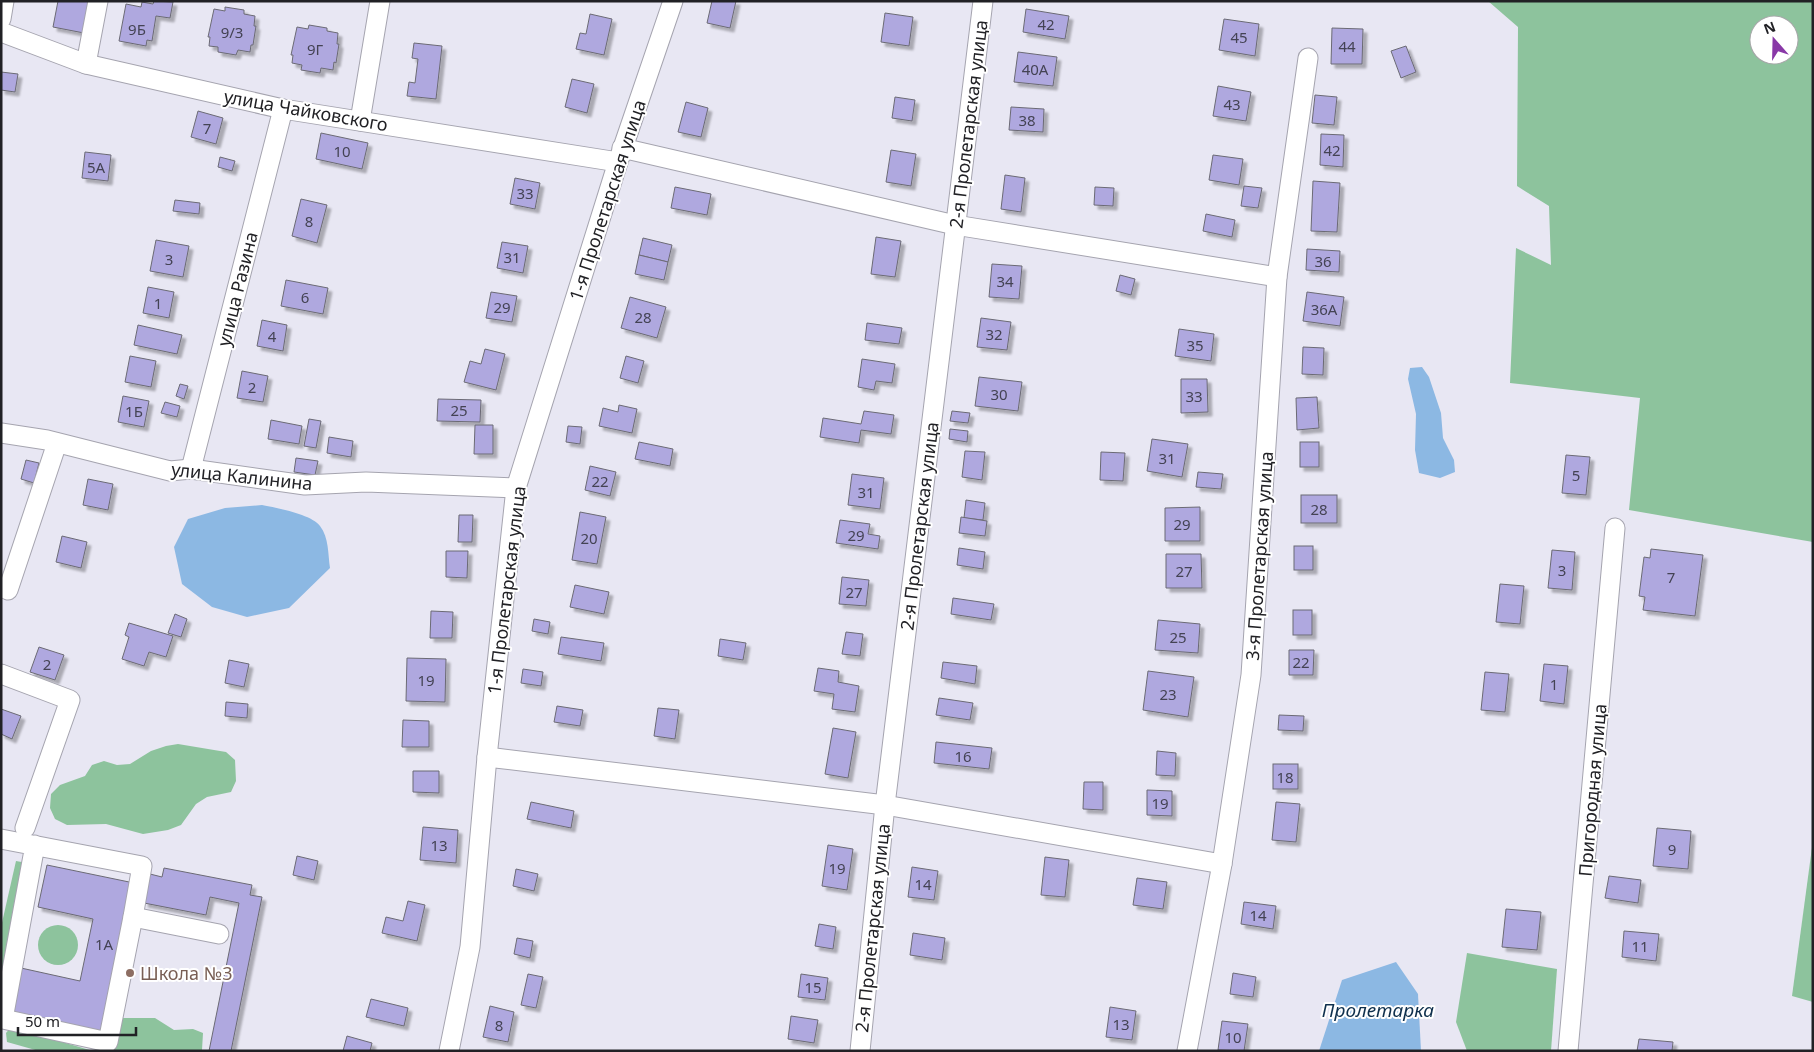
<svg xmlns="http://www.w3.org/2000/svg" width="1814" height="1052" font-family="'Noto Sans',sans-serif">
  <style>
    .forest { fill: #8dc39d; fill-rule: evenodd }
    .water { fill: #8cb8e3 }
    .building { fill: #afa8df; stroke: #6b6a74; filter: url(#shadow) }
    .lines { fill: none; stroke-linecap: round; stroke-linejoin: round }
    .minor-casing { stroke: #a5a4af; stroke-width: 21 }
    .minor { stroke: #fff; stroke-width: 19 }
    .education-dot { fill: #8d6e63; stroke: #fff; stroke-width: 2 }
    .labels { text-anchor: middle; dominant-baseline: central; stroke-width: 4; stroke-linejoin: round; paint-order: stroke }
    .number-label { font-size: 15px; fill: #444354 }
    .street-label { font-size: 18px; fill: #212125; stroke: #fff }
    .education-label { font-size: 18px; fill: #785e54; stroke: #fff; text-anchor: start }
    .water-label { font-size: 19px; font-style: italic; fill: #0f304d; stroke: #fff }
  </style>
  <defs>
    <filter id="shadow"><feDropShadow dx="4" dy="4" stdDeviation="1" flood-color="#0004"/></filter>
  </defs>
  <rect width="100%" height="100%" fill="#e8e7f3"/>
  <g class="forest">
    <path d="M 1488,1 L 1813,1 L 1813,542 L 1629,510 L 1640,398 L 1510,383 L 1516,248 L 1551,265 L 1549,206 L 1517,186 L 1518,27 ZM 1759,25 L 1789,25 L 1789,55 L 1759,55 Z"/>
    <polygon points="178,744 226,752 235,760 236,781 231,792 207,797 196,804 181,825 168,830 143,834 106,824 67,825 55,819 50,808 51,794 60,785 85,776 92,765 104,761 117,765 130,764 151,751 166,746"/>
    <polygon points="1813,840 1813,1002 1792,996"/>
    <polygon points="16,861 27,863 1,994 1,927"/>
    <circle cx="58" cy="945" r="20"/>
    <polygon points="1467,953 1557,969 1551,1051 1467,1051 1456,1022"/>
    <polygon points="121,1018 155,1018 174,1030 193,1029 203,1033 202,1050 113,1051"/>
    <polygon points="11,1027 93,1051 39,1051 7,1042 6,1033"/>
  </g>
  <g class="water">
    <polygon points="1422,367 1429,377 1441,413 1443,438 1454,460 1455,472 1440,478 1419,473 1415,450 1416,414 1408,379 1410,368"/>
    <path d="M 262,505 C 277,508 311,514 320,526 C 329,537 328,555 330,568 L 289,608 L 247,617 L 212,607 L 182,584 L 174,547 L 188,519 L 225,508 Z"/>
    <polygon points="1396,962 1418,994 1421,1051 1319,1051 1342,980"/>
  </g>
  <g class="building">
    <polygon points="58,1 91,1 84,33 53,27"/>
    <polygon points="154,1 173,2 170,18 156,16 152,41 147,40 146,46 119,41 126,4 141,7 142,2 153,4"/>
    <polygon points="712,1 736,1 730,28 707,23"/>
    <polygon points="225,7 244,10 244,14 255,16 254,26 256,26 253,45 251,45 250,52 238,50 236,55 218,52 218,47 209,46 210,37 208,37 214,9 225,11"/>
    <polygon points="1026,9 1069,16 1065,39 1023,32"/>
    <polygon points="885,13 913,17 909,46 881,42"/>
    <polygon points="590,14 612,19 604,55 576,49 580,33 586,34"/>
    <polygon points="1224,19 1259,24 1255,56 1219,50"/>
    <polygon points="309,25 327,28 327,31 338,33 337,44 339,44 336,63 334,62 333,70 321,68 320,73 301,70 302,65 292,63 293,55 291,55 297,27 308,29"/>
    <polygon points="1332,28 1363,29 1362,64 1331,64"/>
    <polygon points="414,43 442,46 436,99 407,96 409,82 415,83 418,59 412,58"/>
    <polygon points="1406,46 1416,72 1401,78 1391,51"/>
    <polygon points="1018,52 1057,57 1053,86 1014,82"/>
    <polygon points="1,72 18,74 15,92 1,90"/>
    <polygon points="572,79 594,84 587,113 565,107"/>
    <polygon points="1218,86 1251,92 1246,121 1213,116"/>
    <polygon points="1315,95 1337,97 1334,125 1312,123"/>
    <polygon points="895,97 915,100 912,121 892,118"/>
    <polygon points="686,102 708,108 701,137 678,132"/>
    <polygon points="1011,107 1044,109 1043,132 1009,130"/>
    <polygon points="198,111 223,118 216,144 191,137"/>
    <polygon points="321,133 368,143 362,169 316,159"/>
    <polygon points="1321,134 1344,135 1343,167 1320,165"/>
    <polygon points="891,150 916,154 911,186 886,182"/>
    <polygon points="85,152 111,155 108,181 82,178"/>
    <polygon points="1213,155 1243,159 1239,185 1209,180"/>
    <polygon points="220,157 235,161 232,171 218,167"/>
    <polygon points="1005,175 1025,178 1021,212 1001,209"/>
    <polygon points="515,178 540,183 535,209 510,204"/>
    <polygon points="1313,181 1340,183 1337,232 1311,231"/>
    <polygon points="1244,186 1262,188 1258,208 1241,206"/>
    <polygon points="675,187 711,194 707,215 671,208"/>
    <polygon points="1095,187 1114,188 1113,206 1094,205"/>
    <polygon points="301,199 327,205 317,243 292,236"/>
    <polygon points="175,200 200,203 199,214 173,211"/>
    <polygon points="1206,214 1235,220 1232,237 1203,231"/>
    <polygon points="876,237 901,241 895,277 871,274"/>
    <polygon points="643,238 672,245 668,262 639,255"/>
    <polygon points="156,240 189,246 183,277 150,271"/>
    <polygon points="502,242 528,246 523,273 497,268"/>
    <polygon points="1307,249 1340,251 1339,272 1306,270"/>
    <polygon points="639,255 668,262 664,280 635,274"/>
    <polygon points="992,264 1022,266 1019,299 989,297"/>
    <polygon points="1120,275 1135,279 1131,295 1116,291"/>
    <polygon points="286,280 328,288 323,314 281,306"/>
    <polygon points="148,287 174,292 169,318 143,313"/>
    <polygon points="491,292 517,296 512,322 486,318"/>
    <polygon points="1307,292 1344,297 1340,326 1303,321"/>
    <polygon points="630,297 666,307 657,338 621,328"/>
    <polygon points="981,318 1011,322 1007,350 977,347"/>
    <polygon points="262,320 287,325 283,351 257,346"/>
    <polygon points="867,323 902,328 899,344 865,340"/>
    <polygon points="138,325 182,335 177,354 134,345"/>
    <polygon points="1179,329 1214,334 1211,361 1175,356"/>
    <polygon points="1303,347 1324,348 1323,375 1302,374"/>
    <polygon points="485,349 505,354 496,390 464,382 470,361 481,364"/>
    <polygon points="130,356 156,361 151,387 125,382"/>
    <polygon points="626,356 644,361 638,383 620,378"/>
    <polygon points="862,359 895,364 892,383 876,381 874,390 858,387"/>
    <polygon points="242,371 268,376 263,402 237,398"/>
    <polygon points="979,377 1022,382 1018,411 975,406"/>
    <polygon points="1181,379 1207,379 1208,412 1181,413"/>
    <polygon points="180,384 188,386 184,399 176,396"/>
    <polygon points="123,396 149,401 144,427 118,422"/>
    <polygon points="1317,397 1319,428 1297,430 1296,398"/>
    <polygon points="438,399 481,400 480,422 437,421"/>
    <polygon points="165,402 180,406 177,417 161,413"/>
    <polygon points="619,405 637,409 632,433 599,426 603,408 618,412"/>
    <polygon points="864,411 894,415 891,434 861,430 859,443 820,437 823,418 861,424"/>
    <polygon points="952,411 970,413 968,423 950,421"/>
    <polygon points="309,419 321,421 316,448 304,446"/>
    <polygon points="271,420 302,426 299,444 268,439"/>
    <polygon points="475,425 493,425 493,454 474,454"/>
    <polygon points="568,426 582,427 580,444 566,442"/>
    <polygon points="950,429 968,431 967,442 949,439"/>
    <polygon points="329,437 353,441 351,457 327,453"/>
    <polygon points="1152,439 1188,444 1182,477 1147,471"/>
    <polygon points="639,442 673,449 670,466 635,459"/>
    <rect x="1300" y="442" width="19" height="25"/>
    <polygon points="965,451 985,452 982,480 962,477"/>
    <polygon points="1101,452 1125,453 1123,481 1100,480"/>
    <polygon points="1566,455 1590,457 1586,495 1562,493"/>
    <polygon points="296,458 318,461 315,475 294,472"/>
    <polygon points="26,460 39,463 34,483 21,479"/>
    <polygon points="590,466 616,472 610,496 585,490"/>
    <polygon points="1198,472 1223,474 1221,489 1196,487"/>
    <polygon points="852,474 884,478 880,509 848,505"/>
    <polygon points="88,479 113,484 108,510 83,505"/>
    <rect x="1301" y="495" width="36" height="28"/>
    <polygon points="966,500 985,503 983,520 964,518"/>
    <polygon points="1200,507 1200,541 1165,541 1165,508"/>
    <polygon points="580,512 606,517 597,564 572,560"/>
    <polygon points="459,515 473,515 472,542 458,542"/>
    <polygon points="961,517 987,521 985,536 959,533"/>
    <polygon points="840,520 870,524 868,534 880,536 878,549 836,543"/>
    <polygon points="62,536 87,542 81,568 56,562"/>
    <rect x="1294" y="546" width="19" height="24"/>
    <polygon points="959,548 985,552 983,569 957,565"/>
    <polygon points="1651,549 1703,555 1695,616 1643,610 1645,597 1639,596 1644,557 1650,558"/>
    <polygon points="1552,550 1575,552 1572,590 1548,588"/>
    <polygon points="446,551 468,551 467,578 446,577"/>
    <polygon points="1166,554 1201,554 1202,588 1166,588"/>
    <polygon points="842,577 869,580 866,606 839,604"/>
    <polygon points="1500,584 1524,586 1520,624 1496,622"/>
    <polygon points="575,585 609,592 604,614 570,607"/>
    <polygon points="953,598 994,604 991,620 951,614"/>
    <rect x="1293" y="610" width="19" height="25"/>
    <polygon points="431,611 453,612 452,638 430,638"/>
    <polygon points="175,614 187,619 181,637 168,633"/>
    <polygon points="534,619 550,622 548,634 532,631"/>
    <polygon points="1158,620 1200,624 1198,653 1155,650"/>
    <polygon points="129,623 173,636 166,657 149,652 144,666 122,659 129,637 125,635"/>
    <polygon points="846,632 863,634 860,656 842,654"/>
    <polygon points="561,637 604,643 601,661 558,654"/>
    <polygon points="720,639 746,643 743,660 718,656"/>
    <polygon points="39,647 64,655 55,680 30,672"/>
    <polygon points="1289,650 1314,650 1313,675 1289,675"/>
    <polygon points="407,658 446,659 445,702 406,701"/>
    <polygon points="229,660 249,664 244,687 225,683"/>
    <polygon points="943,662 977,666 975,684 941,678"/>
    <polygon points="1544,664 1568,666 1564,704 1540,701"/>
    <polygon points="818,668 839,671 838,682 859,686 855,712 832,709 834,694 814,691"/>
    <polygon points="523,669 543,672 541,686 521,683"/>
    <polygon points="1148,671 1194,677 1188,717 1143,710"/>
    <polygon points="1485,672 1509,674 1505,712 1481,710"/>
    <polygon points="939,698 973,703 970,720 936,715"/>
    <polygon points="226,702 248,704 247,718 225,716"/>
    <polygon points="557,706 583,710 580,726 554,722"/>
    <polygon points="658,708 679,710 675,739 654,736"/>
    <polygon points="1,709 21,716 12,739 1,734"/>
    <polygon points="1279,715 1304,716 1303,731 1278,730"/>
    <polygon points="403,720 429,721 429,747 402,747"/>
    <polygon points="833,728 856,732 848,778 825,774"/>
    <polygon points="936,742 992,748 989,769 934,763"/>
    <polygon points="1157,751 1176,753 1175,776 1156,775"/>
    <rect x="1273" y="764" width="25" height="25"/>
    <polygon points="413,771 439,771 439,793 413,792"/>
    <polygon points="1084,782 1103,782 1103,810 1083,809"/>
    <polygon points="1147,790 1172,791 1172,816 1147,815"/>
    <polygon points="531,802 574,811 571,828 527,819"/>
    <polygon points="1276,802 1300,804 1296,842 1272,840"/>
    <polygon points="423,827 458,830 456,863 420,860"/>
    <polygon points="1657,828 1691,831 1688,869 1653,866"/>
    <polygon points="828,845 853,849 847,890 822,886"/>
    <polygon points="297,856 318,861 314,880 293,875"/>
    <polygon points="1045,857 1069,860 1065,897 1041,895"/>
    <polygon points="47,865 134,883 102,1037 11,1018 21,968 80,981 93,919 38,907"/>
    <polygon points="912,867 938,871 934,900 908,897"/>
    <polygon points="164,868 252,885 250,895 262,897 231,1051 209,1051 239,903 210,897 206,915 144,903 150,874 162,877"/>
    <polygon points="516,869 538,874 534,891 513,886"/>
    <polygon points="1609,876 1641,880 1638,903 1605,898"/>
    <polygon points="1137,878 1167,882 1163,909 1133,905"/>
    <polygon points="408,901 425,905 417,941 382,933 386,917 403,921"/>
    <polygon points="1244,902 1276,906 1273,929 1241,924"/>
    <polygon points="1506,909 1541,912 1537,950 1502,947"/>
    <polygon points="819,924 836,927 833,949 815,946"/>
    <polygon points="1624,931 1659,934 1656,961 1622,957"/>
    <polygon points="913,933 945,938 942,960 910,955"/>
    <polygon points="517,938 533,941 530,958 514,954"/>
    <polygon points="1233,973 1256,977 1253,997 1230,994"/>
    <polygon points="528,974 543,977 536,1008 521,1005"/>
    <polygon points="801,974 828,978 825,1000 798,997"/>
    <polygon points="371,999 408,1008 404,1026 366,1017"/>
    <polygon points="490,1006 514,1012 508,1042 483,1037"/>
    <polygon points="1110,1007 1136,1011 1132,1040 1106,1037"/>
    <polygon points="791,1016 818,1020 814,1043 788,1039"/>
    <polygon points="1222,1021 1248,1024 1244,1051 1218,1050"/>
    <polygon points="347,1036 372,1043 370,1051 343,1051"/>
    <polygon points="1639,1039 1673,1042 1672,1051 1637,1051"/>
  </g>
  <g class="lines">
    <defs>
      <g id="minor">
        <polyline points="1,19 4,1"/>
        <polyline points="1,32 86,64 283,109 618,162"/>
        <polyline points="86,64 98,1"/>
        <polyline points="360,121 380,1"/>
        <polyline points="622,148 955,225 1277,277"/>
        <polyline points="1,433 47,440 170,471 191,469 305,485 366,482 516,488"/>
        <polyline points="191,469 283,109"/>
        <polyline points="8,590 57,443"/>
        <polyline points="1,674 70,700 25,828"/>
        <polyline points="487,757 885,805 1222,864"/>
        <polyline points="1,839 142,866 133,917 108,1042 3,1019 35,845"/>
        <polyline points="133,917 219,934"/>
        <polyline points="449,1051 470,947 487,757 516,488 618,162 673,1"/>
        <polyline points="860,1051 885,805 983,1"/>
        <polyline points="1187,1051 1222,864 1251,675 1277,277 1308,58"/>
        <polyline points="1568,1051 1615,528"/>
      </g>
    </defs>
    <use href="#minor" class="minor-casing"/>
    <use href="#minor" class="minor"/>
  </g>
  <circle class="education-dot" cx="130" cy="973" r="5"/>
  <g class="labels">
    <g class="number-label">
      <text x="1046" y="24">42</text>
      <text x="137" y="29">9Б</text>
      <text x="232" y="32">9/3</text>
      <text x="1239" y="37">45</text>
      <text x="1347" y="46">44</text>
      <text x="315" y="49">9Г</text>
      <text x="1035" y="69">40А</text>
      <text x="1232" y="104">43</text>
      <text x="1027" y="120">38</text>
      <text x="207" y="128">7</text>
      <text x="1332" y="150">42</text>
      <text x="342" y="151">10</text>
      <text x="96" y="167">5А</text>
      <text x="525" y="193">33</text>
      <text x="309" y="221">8</text>
      <text x="512" y="257">31</text>
      <text x="169" y="259">3</text>
      <text x="1323" y="261">36</text>
      <text x="1005" y="281">34</text>
      <text x="305" y="297">6</text>
      <text x="158" y="303">1</text>
      <text x="502" y="307">29</text>
      <text x="1324" y="309">36А</text>
      <text x="643" y="317">28</text>
      <text x="994" y="334">32</text>
      <text x="272" y="336">4</text>
      <text x="1195" y="345">35</text>
      <text x="252" y="387">2</text>
      <text x="999" y="394">30</text>
      <text x="1194" y="396">33</text>
      <text x="459" y="410">25</text>
      <text x="134" y="411">1Б</text>
      <text x="1167" y="458">31</text>
      <text x="1576" y="475">5</text>
      <text x="600" y="481">22</text>
      <text x="866" y="492">31</text>
      <text x="1319" y="509">28</text>
      <text x="1182" y="524">29</text>
      <text x="856" y="535">29</text>
      <text x="589" y="538">20</text>
      <text x="1562" y="570">3</text>
      <text x="1184" y="571">27</text>
      <text x="1671" y="577">7</text>
      <text x="854" y="592">27</text>
      <text x="1178" y="637">25</text>
      <text x="1301" y="662">22</text>
      <text x="47" y="664">2</text>
      <text x="426" y="680">19</text>
      <text x="1554" y="684">1</text>
      <text x="1168" y="694">23</text>
      <text x="963" y="756">16</text>
      <text x="1285" y="777">18</text>
      <text x="1160" y="803">19</text>
      <text x="439" y="845">13</text>
      <text x="1672" y="849">9</text>
      <text x="837" y="868">19</text>
      <text x="923" y="884">14</text>
      <text x="1258" y="915">14</text>
      <text x="104" y="944">1А</text>
      <text x="1640" y="946">11</text>
      <text x="813" y="987">15</text>
      <text x="1121" y="1024">13</text>
      <text x="499" y="1025">8</text>
      <text x="1233" y="1037">10</text>
    </g>
    <g class="street-label">
      <text transform="translate(306 110) rotate(10)">улица Чайковского</text>
      <text transform="translate(968 124) rotate(-83)">2-я Пролетарская улица</text>
      <text transform="translate(607 200) rotate(-72)">1-я Пролетарская улица</text>
      <text transform="translate(237 289) rotate(-76)">улица Разина</text>
      <text transform="translate(242 476) rotate(6)">улица Калинина</text>
      <text transform="translate(919 526) rotate(-83)">2-я Пролетарская улица</text>
      <text transform="translate(1259 556) rotate(-86)">3-я Пролетарская улица</text>
      <text transform="translate(506 590) rotate(-83)">1-я Пролетарская улица</text>
      <text transform="translate(1592 790) rotate(-85)">Пригородная улица</text>
      <text transform="translate(872 928) rotate(-84)">2-я Пролетарская улица</text>
    </g>
    <g class="education-label">
      <text x="140" y="973">Школа №3</text>
    </g>
    <g class="water-label">
      <text x="1378" y="1010">Пролетарка</text>
    </g>
  </g>
  <rect width="1814" height="1052" fill="none" stroke="#212125" stroke-width="5"/>
  <g transform="translate(1774 40) rotate(340)"><circle r="24" fill="#ffffff" stroke="#a6a6a8"/>
  <path d="M0-4L9 19L0 12L-9 19Z" fill="#8938a7"/>
  <text y="-8" font-size="14" font-weight="bold" text-anchor="middle" fill="#212125">N</text>
  </g>
  <path d="M18 1027v8h118v-8" fill="none" stroke="#212125" stroke-width="2.5"/>
  <text x="25" y="1027" font-size="15" fill="#212125" stroke="#ffffff" stroke-width="4" paint-order="stroke">50 m</text>
</svg>
